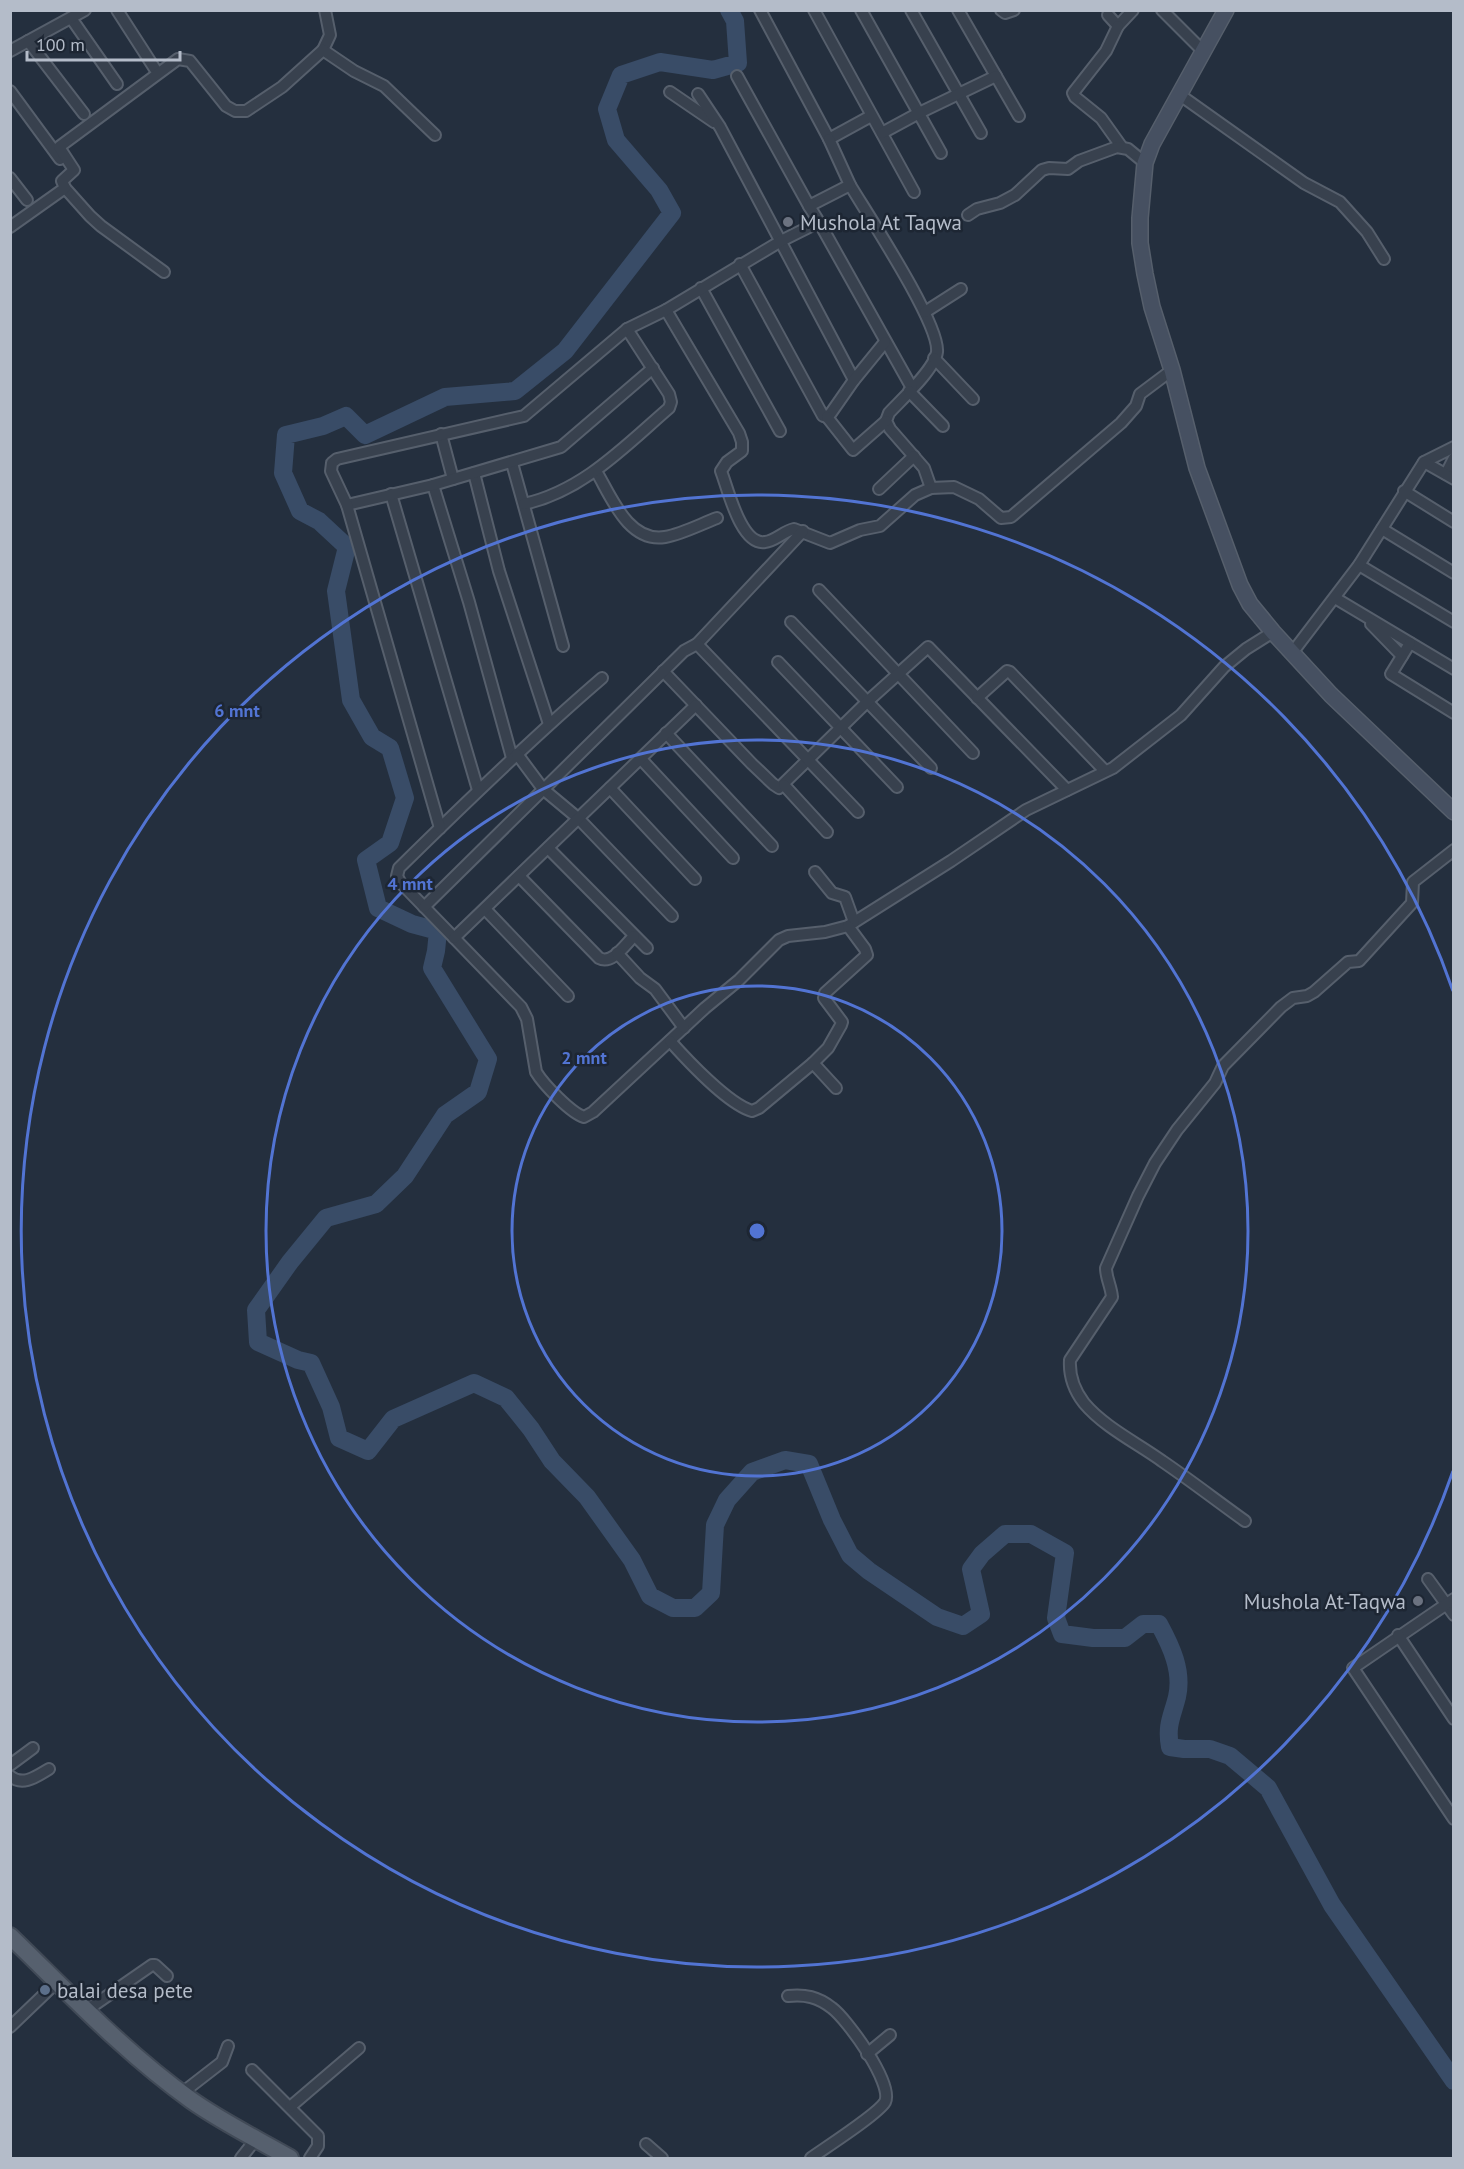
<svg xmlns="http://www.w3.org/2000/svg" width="1464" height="2169" font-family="'PT Sans',sans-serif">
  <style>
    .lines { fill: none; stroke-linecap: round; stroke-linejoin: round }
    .river { stroke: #394c67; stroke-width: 18 }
    .street-casing { stroke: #565f6c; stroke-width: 14 }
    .secondary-casing { stroke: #565f6c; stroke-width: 18 }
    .primary-casing { stroke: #414a57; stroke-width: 20 }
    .street { stroke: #38414e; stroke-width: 10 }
    .secondary { stroke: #465061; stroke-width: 15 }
    .primary { stroke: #56606e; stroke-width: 16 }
    .ring { fill: none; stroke: #5274d3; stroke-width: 3 }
    .worship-dot { fill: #6b7280; stroke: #1d2633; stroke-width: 2 }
    .service-dot { fill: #5c6f8a; stroke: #1d2633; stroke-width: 2 }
    .labels { text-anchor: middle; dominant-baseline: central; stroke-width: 5; stroke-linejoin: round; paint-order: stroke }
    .poi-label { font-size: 21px; fill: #b4bcc9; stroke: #1d2633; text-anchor: start }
    .centre { fill: #5274d3; stroke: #1d2633; stroke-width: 3 }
    .ring-label { font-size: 18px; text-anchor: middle; font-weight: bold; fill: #5274d3; stroke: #1d2633; stroke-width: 5; stroke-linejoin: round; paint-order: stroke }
  </style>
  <rect width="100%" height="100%" fill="#242f3e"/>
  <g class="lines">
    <path class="river" d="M 729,10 L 735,21 L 738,63 L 713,70 L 660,62 L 621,75 L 607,109 L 616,140 L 659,190 L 672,213 L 565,351 L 515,391 L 445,397 L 365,435 L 346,416 L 323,426 L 286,435 L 283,473 L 300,511 L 319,521 L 347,547 L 336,591 L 351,700 L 372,737 L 390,748 L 405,798 L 390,843 L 366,860 L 378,908 L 412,924 L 438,931 L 436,951 L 432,968 L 488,1059 L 478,1092 L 445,1115 L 405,1176 L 376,1204 L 326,1218 L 290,1262 L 256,1310 L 258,1342 L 298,1360 L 311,1363 L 331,1407 L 339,1438 L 368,1451 L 393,1419 L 474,1383 L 506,1398 L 531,1429 L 552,1461 L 587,1497 L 632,1560 L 650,1596 L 673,1608 L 695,1608 L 711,1593 L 715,1525 L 727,1500 L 752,1472 L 785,1460 L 809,1464 L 832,1520 L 850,1555 L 869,1571 L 937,1617 L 963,1626 L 981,1614 L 971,1569 L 982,1554 L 1005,1534 L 1031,1534 L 1065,1553 L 1056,1618 L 1062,1634 L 1093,1638 L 1125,1638 L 1143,1624 L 1159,1624 C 1171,1646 1183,1671 1177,1697 C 1172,1717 1166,1725 1170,1747 L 1184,1749 L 1210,1749 L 1230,1756 L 1268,1788 L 1332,1905 L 1454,2081"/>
    <defs>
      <g id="street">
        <polyline points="117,10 155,69"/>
        <polyline points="760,10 829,139 871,116"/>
        <polyline points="814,10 914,192"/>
        <polyline points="861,10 941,153"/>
        <polyline points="911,10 981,133"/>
        <polyline points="958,10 1019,116"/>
        <polyline points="1001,10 1005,13 1014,10"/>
        <polyline points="1162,10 1203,51"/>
        <polyline points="1108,15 1118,26 1133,10"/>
        <polyline points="71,18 117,84"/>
        <polyline points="1118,26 1106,51 1073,93 1075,97 1101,118 1121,146"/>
        <polyline points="28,41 84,114"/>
        <polyline points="323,50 330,35 325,10"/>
        <polyline points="10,51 85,10"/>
        <polyline points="737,76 809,206"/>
        <polyline points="10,91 60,159"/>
        <polyline points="670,92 714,122"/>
        <polyline points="698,94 720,127 854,380"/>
        <polyline points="1180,95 1304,183 1340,202 1367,232 1384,259"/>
        <polyline points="882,133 919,113 996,76"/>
        <polyline points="10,178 27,200"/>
        <path d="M 850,185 C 868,215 940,324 937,352 C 935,369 901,400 889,413 L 886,421 L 890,429 L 924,468 L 931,488"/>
        <polyline points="65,188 90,216 101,226 164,272"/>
        <polyline points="968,215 977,209 1000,203 1015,195 1042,170 1049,168 1068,169 1079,161 1117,147 1128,149 1145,163"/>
        <polyline points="819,222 912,388"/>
        <polyline points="10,227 65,188 62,181 74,170 59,147 178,59 190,61 226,106 235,111 246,111 282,87 323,50 354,71 384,86 435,135"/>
        <polyline points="740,264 823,416 827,417 831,413 854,380 885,342"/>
        <polyline points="701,288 780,431"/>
        <path d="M 666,310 L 739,433 L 742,442 L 742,451 L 727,462 L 721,471 C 728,489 741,546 765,542 C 775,541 784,531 794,529 L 830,543 L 860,530 L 880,526 L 915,495 L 931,488 L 954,487 L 979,499 L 1001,518 L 1011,517 L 1121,423 L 1136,406 L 1140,394 L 1172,370"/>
        <polyline points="925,312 961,289"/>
        <polyline points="934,358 973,399"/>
        <polyline points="909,391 943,426"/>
        <polyline points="827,417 853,450 886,421"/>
        <polyline points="441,434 453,479"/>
        <polyline points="1424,462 1454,447"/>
        <polyline points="512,463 563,646"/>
        <path d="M 596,471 C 611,496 628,543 665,537 C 682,534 701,524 717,518"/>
        <polyline points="474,473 499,571 549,724"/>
        <polyline points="1446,474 1454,458"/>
        <polyline points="433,485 469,602 512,758"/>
        <polyline points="879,489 914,456"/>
        <polyline points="1404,491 1454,522"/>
        <polyline points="391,494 478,790"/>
        <path d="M 524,504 C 583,491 625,446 669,408 L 671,402 L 669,394 L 627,329"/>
        <polyline points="347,505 433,485 561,447 653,368"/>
        <polyline points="1382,529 1454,573"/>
        <polyline points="1359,565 1454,622"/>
        <polyline points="819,590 973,753"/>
        <polyline points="1335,598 1454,669"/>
        <polyline points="791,622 931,768"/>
        <polyline points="1371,624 1402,656"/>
        <polyline points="1410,643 1391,674 1454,713"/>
        <polyline points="697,644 803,531"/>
        <polyline points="1292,653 1359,565 1424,462 1454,479"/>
        <polyline points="778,662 897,787"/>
        <polyline points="663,671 752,764 773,784 779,788 868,701 928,647 1067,790"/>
        <path d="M 602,678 C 532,738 465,803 399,868 L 397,876 L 400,882 L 521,1007 L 527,1019 L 536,1072 C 544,1085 571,1113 584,1117 L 593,1112 L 705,1008 L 739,980 L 779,940 L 788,936 L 825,932 L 848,926 L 951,861 L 1026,810 L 1113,768 L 1181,715 L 1224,667 L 1246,649 L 1273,632"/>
        <polyline points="977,698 1007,671 1010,672 1105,771"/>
        <polyline points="666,733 772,846"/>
        <polyline points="517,754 543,789 579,819 672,916"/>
        <polyline points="641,759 733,858"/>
        <polyline points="784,785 827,832"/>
        <polyline points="610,788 695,879"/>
        <polyline points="440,828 347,505 331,471 332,463 337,459 524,416 627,329 666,310 781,241 819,222 809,206 850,185 829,139"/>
        <polyline points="548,848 647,948"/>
        <polyline points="815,872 832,893 845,897 854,922"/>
        <path d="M 519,876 L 599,958 C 612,965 625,945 634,936"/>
        <polyline points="424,907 684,651 697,644 858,812"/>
        <polyline points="485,909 568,996"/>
        <polyline points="454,938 696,705"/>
        <polyline points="617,953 640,978 655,989 684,1028"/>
        <path d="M 670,1041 C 687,1060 728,1104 752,1111 L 759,1108 L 813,1063"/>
        <polyline points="836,1088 813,1063 828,1048 841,1025 842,1022 824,998 825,993 867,955 865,949 848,926"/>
        <path d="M 1245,1521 C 1217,1501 1190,1480 1162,1461 C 1137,1443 1104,1427 1084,1403 C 1074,1390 1069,1376 1070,1360 L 1112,1297 C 1111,1286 1106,1278 1106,1268 L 1138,1196 L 1155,1163 L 1177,1130 L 1215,1083 L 1223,1066 L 1281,1007 L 1293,998 L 1307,996 L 1314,992 L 1348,962 L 1359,961 L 1412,903 L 1413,882 L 1454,850"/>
        <polyline points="1428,1579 1454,1615"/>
        <polyline points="1454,1599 1353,1668 1454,1819"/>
        <polyline points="1398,1635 1454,1719"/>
        <polyline points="10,1765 33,1748"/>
        <path d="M 10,1776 C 23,1787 37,1776 49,1769"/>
        <path d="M 788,1996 C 805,1994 818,1997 832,2008 C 847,2019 894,2084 885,2102 C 878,2114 825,2148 811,2158"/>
        <polyline points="87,2010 152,1965 155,1965 167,1976"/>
        <polyline points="10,2027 58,1981"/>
        <polyline points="867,2054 890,2035"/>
        <polyline points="252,2070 318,2136 318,2146 310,2158"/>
        <polyline points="182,2093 222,2062 228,2046"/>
        <polyline points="290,2107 359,2048"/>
        <polyline points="646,2144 662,2158"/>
        <polyline points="241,2158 256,2139"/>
      </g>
      <polyline id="secondary" points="1226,10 1152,144 1145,163 1140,218 1140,243 1145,274 1152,307 1172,370 1197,468 1240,585 1250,604 1273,632 1331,695 1454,812"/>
      <path id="primary" d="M 10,1936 C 68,1992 125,2053 191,2100 C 222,2122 257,2139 290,2158"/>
    </defs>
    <use href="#street" class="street-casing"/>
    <use href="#secondary" class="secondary-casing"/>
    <use href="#primary" class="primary-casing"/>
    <use href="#street" class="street"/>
    <use href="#secondary" class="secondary"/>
    <use href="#primary" class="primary"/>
  </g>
  <g class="ring">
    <circle cx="757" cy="1231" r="245"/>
    <circle cx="757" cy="1231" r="491"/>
    <path d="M1453 1471A736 736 0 1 1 1453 991"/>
  </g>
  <g class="worship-dot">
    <circle cx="788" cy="222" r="6"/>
    <circle cx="1418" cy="1601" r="6"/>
  </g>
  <circle class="service-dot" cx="45" cy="1990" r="6"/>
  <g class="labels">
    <g class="poi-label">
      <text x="800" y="222">Mushola At Taqwa</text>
      <text x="1406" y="1601" text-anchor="end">Mushola At-Taqwa</text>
      <text x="57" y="1990">balai desa pete</text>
    </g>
  </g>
  <circle cx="757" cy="1231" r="9" class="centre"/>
  <g class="ring-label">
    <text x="237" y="717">6 mnt</text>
    <text x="410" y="890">4 mnt</text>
    <text x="584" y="1064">2 mnt</text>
  </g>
  <rect width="1464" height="2169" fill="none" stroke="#b4bcc9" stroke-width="24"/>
  <path d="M27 51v9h153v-9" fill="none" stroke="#b4bcc9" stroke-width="3"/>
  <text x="36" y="51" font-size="18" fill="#b4bcc9" stroke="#1d2633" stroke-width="4.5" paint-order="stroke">100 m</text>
</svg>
